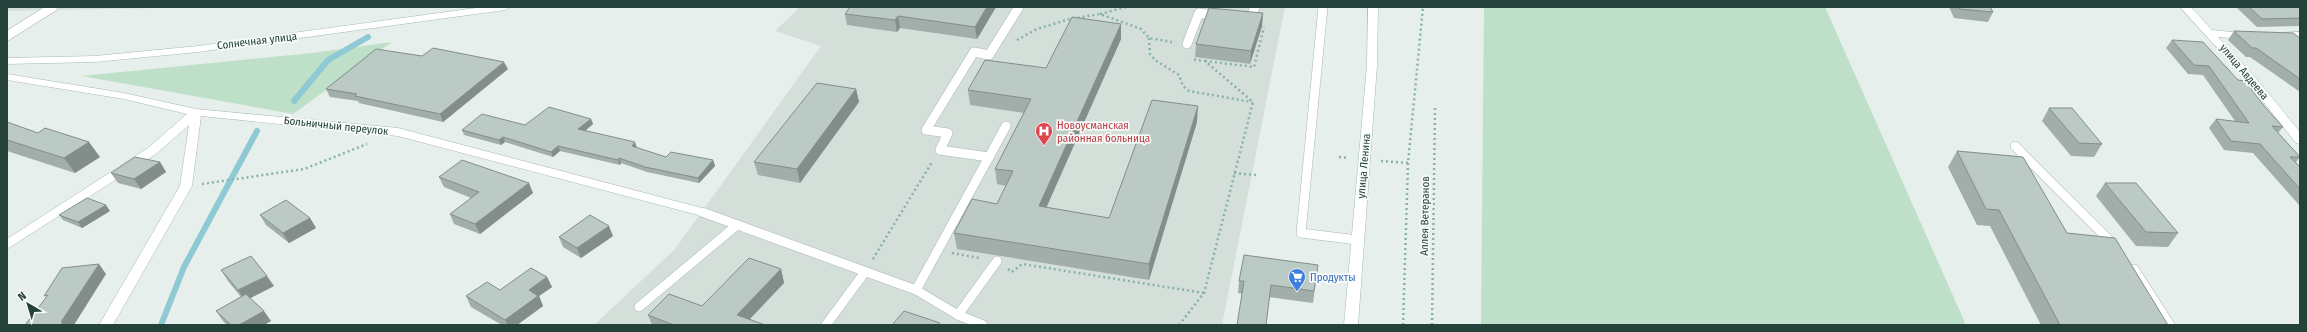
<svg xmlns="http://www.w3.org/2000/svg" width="2307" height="332" font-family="'Fira Sans Condensed',sans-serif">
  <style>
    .built { fill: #d4dfda }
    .green { fill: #bfe0c8 }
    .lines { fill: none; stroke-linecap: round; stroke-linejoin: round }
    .stream { stroke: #8ec9d4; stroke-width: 6 }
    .lane-casing { stroke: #a8b8b2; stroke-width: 10 }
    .street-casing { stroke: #a8b8b2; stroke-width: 1 }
    .secondary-casing { stroke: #a4bbb3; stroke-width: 1 }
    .path { stroke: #86b3a5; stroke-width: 2.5; stroke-dasharray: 2 3; stroke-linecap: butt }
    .lane { stroke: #fff; stroke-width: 9 }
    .street { fill: #fff; fill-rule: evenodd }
    .secondary { fill: #fff; fill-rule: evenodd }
    .wall { fill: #a1aea9 }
    .shaded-wall { fill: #838d89 }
    .building { fill: #bbcac4; stroke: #838d89 }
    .labels { text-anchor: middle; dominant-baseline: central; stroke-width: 3.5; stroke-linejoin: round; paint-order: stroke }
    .street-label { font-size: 11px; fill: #24423a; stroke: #f7fbf9 }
    .health-label { font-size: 11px; fill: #be3a42; stroke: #f7fbf9; text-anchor: start }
    .shop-label { font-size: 11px; fill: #366cbe; stroke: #f7fbf9; text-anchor: start }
  </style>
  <rect width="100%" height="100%" fill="#e6efeb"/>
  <g class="built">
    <polygon points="7,7 203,7 7,11"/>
    <polygon points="800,7 1285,7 1222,325 594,325 675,249 821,46 775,31"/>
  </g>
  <g class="green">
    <polygon points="1484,7 1825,7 1966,325 1481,325"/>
    <polygon points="392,42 293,114 82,76 312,53"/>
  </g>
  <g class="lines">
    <g class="stream">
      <polyline points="294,101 328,60 368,37"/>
      <polyline points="161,325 184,267 257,131"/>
    </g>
    <defs>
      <g id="lane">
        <polyline points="1323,7 1301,233 1357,240"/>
        <polyline points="1247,19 1250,19 1255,7"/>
        <polyline points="7,36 53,7"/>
        <polyline points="1187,44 1199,13 1218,16"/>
        <polyline points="2015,146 2114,245"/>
        <polyline points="989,157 1006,126"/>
        <polyline points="702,212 916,290"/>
        <polyline points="2134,269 2170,325"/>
        <polyline points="639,307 737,225"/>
        <polyline points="958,315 997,261"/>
        <polyline points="826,325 865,272"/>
        <polyline points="983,325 958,315 916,290 989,157 940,150 948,133 926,130 974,52 989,55 1019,7"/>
      </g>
      <g id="street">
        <polygon points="2180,7 2191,7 2212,30 2251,34 2252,36 2251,38 2247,39 2218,37 2255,77 2300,132 2300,144 2296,143 2247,81"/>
        <polygon points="2300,32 2300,38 2280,39 2275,36 2280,33"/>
        <polygon points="7,74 124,93 196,109 398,128 702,208 708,212 702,216 398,136 201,116 192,186 113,325 99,325 180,186 189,125 156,154 7,249 7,239 148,148 187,114 124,99 7,80"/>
      </g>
      <g id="secondary">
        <polygon points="483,7 510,7 505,10 198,52 95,62 7,64 7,58 95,56 198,46"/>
        <polygon points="1368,7 1378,7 1377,65 1358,325 1344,325 1367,65"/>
      </g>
    </defs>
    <use href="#lane" class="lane-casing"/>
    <use href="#street" class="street-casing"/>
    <use href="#secondary" class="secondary-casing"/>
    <g class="path">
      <polyline points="1100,14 1126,7"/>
      <polyline points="1149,38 1150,54 1155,60 1179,75 1183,86 1189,91 1252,102"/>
      <polyline points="1017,40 1037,29 1070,19 1100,14 1141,29 1149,38 1172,42"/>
      <polyline points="1205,61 1254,67 1264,27"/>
      <polyline points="1339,157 1348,158"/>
      <polyline points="1381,161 1408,163"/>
      <polyline points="1234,173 1256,175"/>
      <polyline points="202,184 304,169 367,144"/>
      <polyline points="952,253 980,258"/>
      <polyline points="873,259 932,162"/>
      <polyline points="1008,269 1012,272 1022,264 1204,293"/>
      <polyline points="1179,325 1204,293 1253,102 1205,61 1191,59"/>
      <polyline points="1403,325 1408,163 1423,7"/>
      <polyline points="1432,325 1435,108"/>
    </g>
    <use href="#lane" class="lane"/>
    <use href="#street" class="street"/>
    <use href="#secondary" class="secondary"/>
  </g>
  <g class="wall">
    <polygon points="850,7 996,7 977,39 900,28 897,32 847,25 845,14"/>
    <polygon points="1949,7 1990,7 1993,12 1988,22 1954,18"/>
    <polygon points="2238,7 2300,7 2300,26 2257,27 2237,8"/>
    <polygon points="1263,13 1262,26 1250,64 1195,57 1196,44"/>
    <polygon points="1121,24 1121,39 1046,207 1109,218 1197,122 1149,280 957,249 954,233 997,204 1006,186 997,184 995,169 1024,113 970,105 968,90 1046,68"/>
    <polygon points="2234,31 2300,38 2300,92 2250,57 2246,57 2228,40"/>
    <polygon points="2172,40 2238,80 2283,127 2278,133 2300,157 2296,162 2300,167 2300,206 2253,153 2224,150 2209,128 2216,119 2235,121 2203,75 2188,74 2166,48"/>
    <polygon points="508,69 443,122 359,103 358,101 330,97 326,89"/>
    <polygon points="856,89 859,102 800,183 758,175 754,162"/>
    <polygon points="2049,108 2102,144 2094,157 2071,156 2042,121"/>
    <polygon points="591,119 593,124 585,131 666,157 713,160 715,166 699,183 647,172 621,163 620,165 560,151 553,157 505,142 501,145 464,135 462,130 525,125"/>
    <polygon points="7,122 100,157 75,173 7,151"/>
    <polygon points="1957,151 2067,233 2168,325 2041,325 1990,226 1977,225 1948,167"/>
    <polygon points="160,162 166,172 141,189 118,183 111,173"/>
    <polygon points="439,177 533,193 480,234 454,224 450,214 471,198 444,187"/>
    <polygon points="2105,183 2178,233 2168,247 2136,246 2096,196"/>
    <polygon points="110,211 82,228 63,220 59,215"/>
    <polygon points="260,215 310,218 316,228 289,243 266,225"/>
    <polygon points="613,236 581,258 563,247 559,237"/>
    <polygon points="1318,265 1313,303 1238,293 1239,281"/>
    <polygon points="781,269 784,283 750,319 765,325 652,325 648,315 702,306"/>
    <polygon points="221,270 274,286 250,298 271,321 264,325 227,325 223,321 216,311 241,297 228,281"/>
    <polygon points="547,277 552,287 539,296 543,306 517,325 502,325 471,307 466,296 500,290"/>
  </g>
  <g class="shaded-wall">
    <polygon points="987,7 996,7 977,39 975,27"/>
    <polygon points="1263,13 1262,26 1250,64 1251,51"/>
    <polygon points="898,16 900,28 897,32 895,20"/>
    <polygon points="1121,24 1121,39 1040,222 1039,206"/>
    <polygon points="504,62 508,69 443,122 440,114"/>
    <polygon points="856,89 859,102 800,183 797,169"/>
    <polygon points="1198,106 1197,122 1149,280 1149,264"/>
    <polygon points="591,119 593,124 580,135 578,129"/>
    <polygon points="503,137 505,142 501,145 499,140"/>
    <polygon points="89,142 100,157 75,173 64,158"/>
    <polygon points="635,142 637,148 632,146"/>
    <polygon points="558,146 560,151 553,157 551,152"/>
    <polygon points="619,158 621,163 620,165 618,160"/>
    <polygon points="713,160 715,166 699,183 698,178"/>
    <polygon points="160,162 166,172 141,189 134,179"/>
    <polygon points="529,183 533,193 480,234 475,224"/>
    <polygon points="106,205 110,211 82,228 78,222"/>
    <polygon points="310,218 316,228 289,243 283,233"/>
    <polygon points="609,226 613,236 581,258 577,248"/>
    <polygon points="99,264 106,274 74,325 61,325 61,322"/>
    <polygon points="781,269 784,283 744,325 737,315"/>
    <polygon points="267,276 274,286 245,301 238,290"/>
    <polygon points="547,277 552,287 539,296 543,306 517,325 508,325 505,320 529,290"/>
    <polygon points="264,311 271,321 264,325 239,325"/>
  </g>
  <g class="building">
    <polygon points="850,7 987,7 975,27 898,16 895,20 845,14"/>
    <polygon points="1958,7 1990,7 1993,12 1959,9"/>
    <polygon points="2249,7 2300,7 2300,18 2262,19"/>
    <polygon points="1209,8 1263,13 1251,51 1196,44"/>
    <polygon points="1072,17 1121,24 1039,206 1109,218 1152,100 1198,106 1149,264 954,233 972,199 997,204 1013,171 995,169 1031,99 968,90 985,60 1046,68"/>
    <polygon points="2234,31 2293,33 2300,38 2300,79 2256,48 2252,48"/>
    <polygon points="2172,40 2203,42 2238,80 2245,81 2265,107 2283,127 2272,126 2300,157 2290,157 2300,167 2300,189 2260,144 2231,141 2216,119 2249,123 2209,66 2194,65"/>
    <polygon points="433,48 504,62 440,114 355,96 357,94 326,89 376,49 422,56"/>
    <polygon points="817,83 856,89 797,169 754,162"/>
    <polygon points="549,107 591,119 578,129 635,142 632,146 666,157 671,152 713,160 698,178 645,167 619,158 618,160 558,146 551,152 503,137 499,140 462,130 482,114 525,125"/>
    <polygon points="2049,108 2072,108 2102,144 2079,143"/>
    <polygon points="7,122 38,133 45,128 89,142 64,158 7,140"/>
    <polygon points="1957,151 2023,157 2067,233 2115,238 2168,325 2060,325 1999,210 1986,209"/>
    <polygon points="135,157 160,162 134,179 111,173"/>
    <polygon points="462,160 529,183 475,224 450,214 479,192 439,177"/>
    <polygon points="2105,183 2136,183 2178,233 2146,232"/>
    <polygon points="87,198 106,205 78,222 59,215"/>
    <polygon points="286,200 310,218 283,233 260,215"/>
    <polygon points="590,215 609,226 577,248 559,237"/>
    <polygon points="1244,255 1318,265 1314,291 1271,285 1266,325 1237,325 1244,281 1239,281"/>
    <polygon points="251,256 267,276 238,290 221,270"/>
    <polygon points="749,258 781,269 737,315 765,325 674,325 648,315 669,294 702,306"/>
    <polygon points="99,264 61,322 63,322 61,325 25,325 48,295 44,296 62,268"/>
    <polygon points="531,268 547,277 529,290 538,296 505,320 466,296 487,282 500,290"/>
    <polygon points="246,294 264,311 239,325 231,325 216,311"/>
    <polygon points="904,311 940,323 938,325 892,325"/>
  </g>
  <defs>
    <symbol id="hospital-pin" viewBox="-11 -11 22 30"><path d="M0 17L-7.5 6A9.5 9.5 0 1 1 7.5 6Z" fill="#e0444e" stroke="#f7fbf9"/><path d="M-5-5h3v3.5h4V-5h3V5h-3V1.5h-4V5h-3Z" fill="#fff"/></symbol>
    <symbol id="supermarket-pin" viewBox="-11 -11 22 30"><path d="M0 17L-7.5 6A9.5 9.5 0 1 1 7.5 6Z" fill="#3f7fe0" stroke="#f7fbf9"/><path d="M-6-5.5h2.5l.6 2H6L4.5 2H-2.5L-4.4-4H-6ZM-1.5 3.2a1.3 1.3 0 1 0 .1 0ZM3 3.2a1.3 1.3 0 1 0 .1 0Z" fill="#fff"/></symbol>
  </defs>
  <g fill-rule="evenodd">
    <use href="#hospital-pin" x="1034" y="121" width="20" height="27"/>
    <use href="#supermarket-pin" x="1287" y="267" width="20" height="27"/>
  </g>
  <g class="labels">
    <g class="street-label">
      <text transform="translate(257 41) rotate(-7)">Солнечная улица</text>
      <text transform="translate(2244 72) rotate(50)">улица Авдеева</text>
      <text transform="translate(336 126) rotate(6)">Больничный переулок</text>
      <text transform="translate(1364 166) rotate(-85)">улица Ленина</text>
      <text transform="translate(1425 216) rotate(-89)">Аллея Ветеранов</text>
    </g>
    <g class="health-label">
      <text x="1057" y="125">Новоусманская<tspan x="1057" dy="13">районная больница</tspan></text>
    </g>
    <g class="shop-label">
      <text x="1310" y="277">Продукты</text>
    </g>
  </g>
  <rect width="2307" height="332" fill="none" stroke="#24423a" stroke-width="16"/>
  <g transform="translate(28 304) rotate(322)" stroke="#f7fbf9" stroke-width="3" paint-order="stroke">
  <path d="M0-3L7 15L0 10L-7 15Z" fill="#24423a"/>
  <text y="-6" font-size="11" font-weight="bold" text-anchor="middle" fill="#24423a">N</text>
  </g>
</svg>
